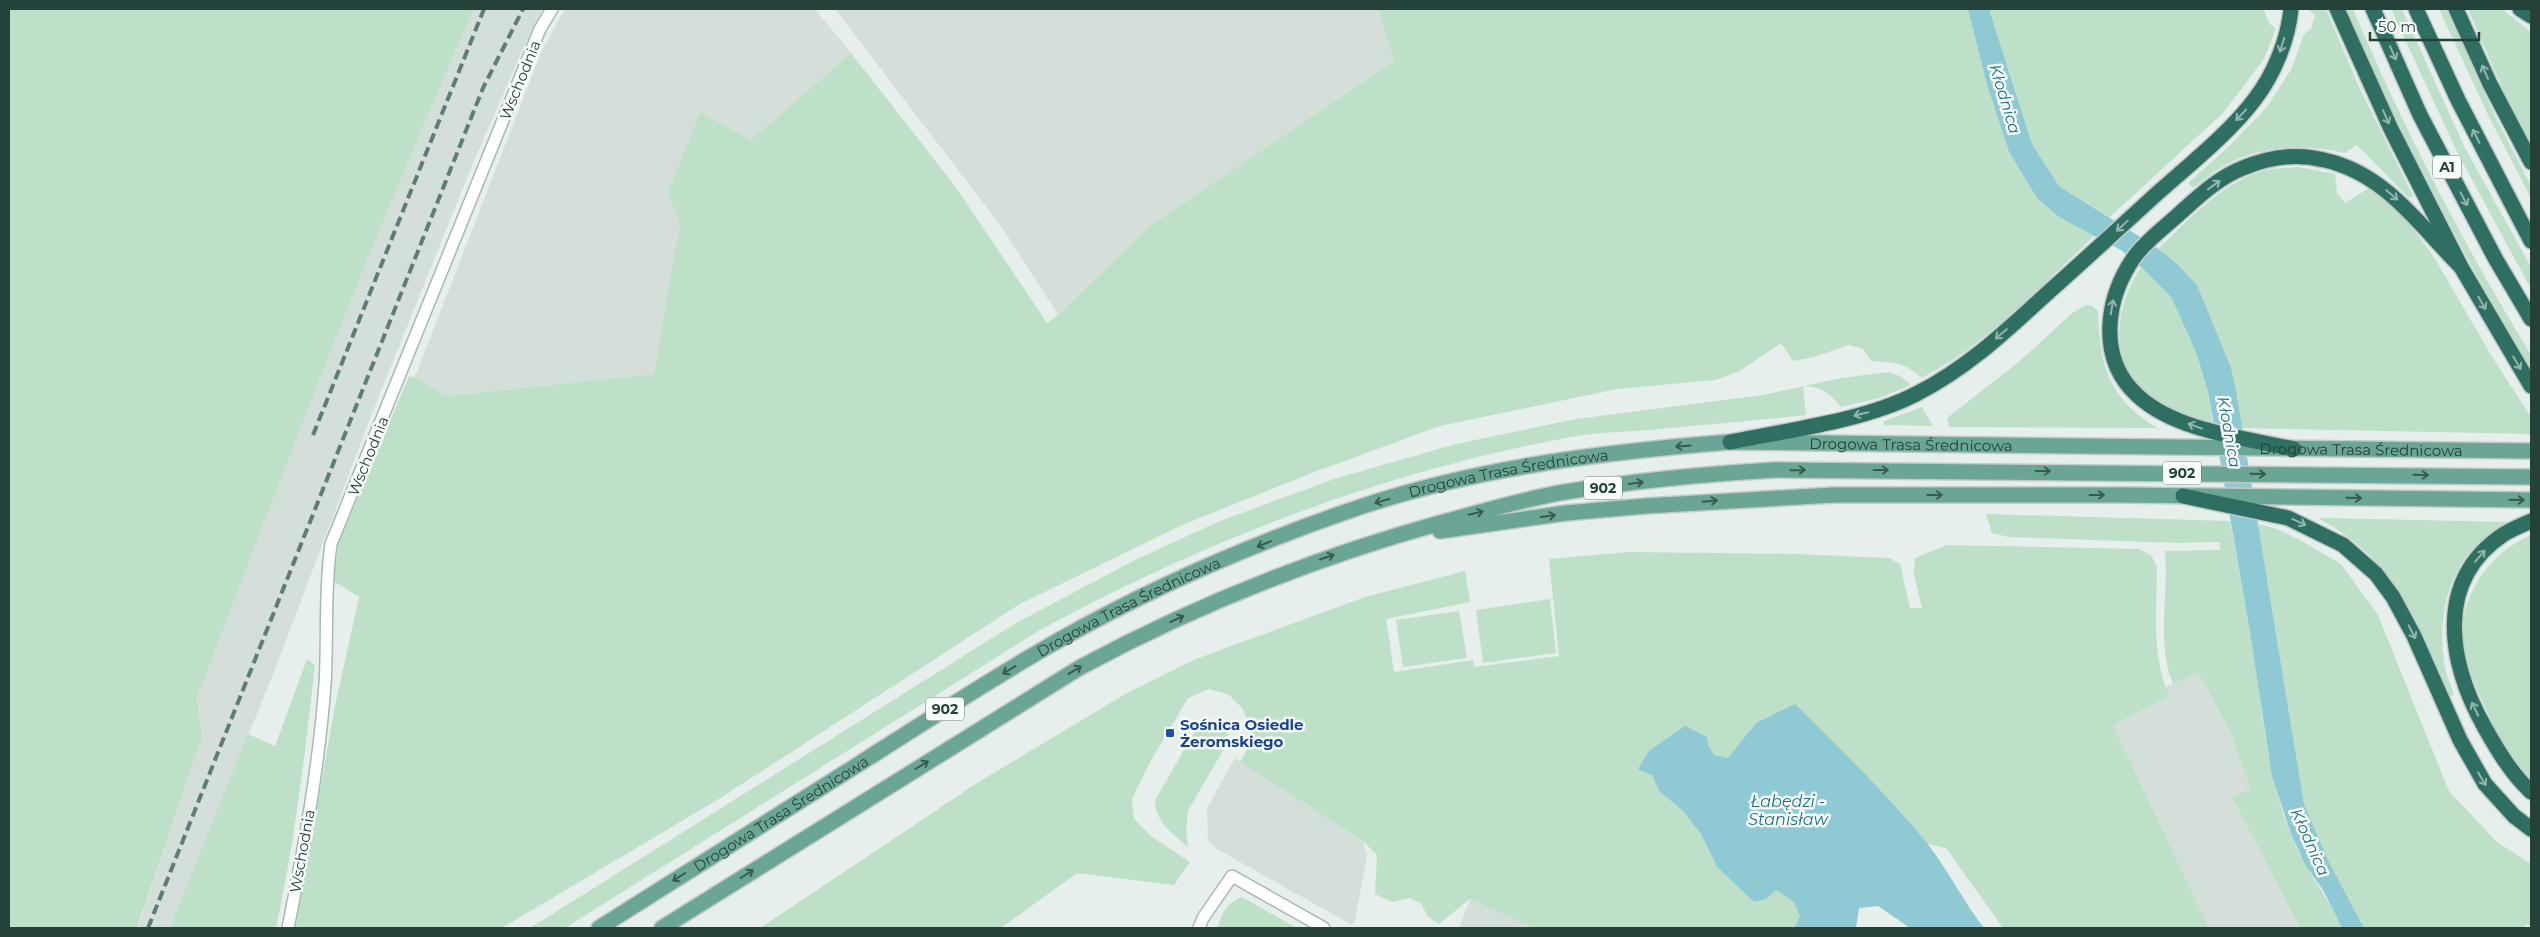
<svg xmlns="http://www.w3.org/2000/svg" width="2540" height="937" font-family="Montserrat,sans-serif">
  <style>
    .built { fill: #d4dfda }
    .green { fill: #bfe0c8 }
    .water { fill: #8ec9d4 }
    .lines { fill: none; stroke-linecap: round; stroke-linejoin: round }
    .street-casing { stroke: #a8b8b2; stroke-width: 14 }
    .primary-casing { stroke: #c2cac8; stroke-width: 18 }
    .highway-casing { stroke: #c2cac8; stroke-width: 18 }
    .street { stroke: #fff; stroke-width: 11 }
    .primary { stroke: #6aa596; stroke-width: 15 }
    .highway { stroke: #2f6f62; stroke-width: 15 }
    .rail { stroke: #5f7d75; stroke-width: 4; stroke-dasharray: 10 5; stroke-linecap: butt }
    .oneway { stroke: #93b5ae }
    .oneway2 { stroke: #365b51 }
    .transit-dot { fill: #1a4fb4; stroke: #f7fbf9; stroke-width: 2 }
    .labels { text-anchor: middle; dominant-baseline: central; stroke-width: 5; stroke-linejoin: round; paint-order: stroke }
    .shield { fill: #f7fbf9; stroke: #637a73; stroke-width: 1 }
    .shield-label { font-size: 14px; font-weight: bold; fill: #24423a }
    .street-label { font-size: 15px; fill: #24423a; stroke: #f7fbf9 }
    .transit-label { font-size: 15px; font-weight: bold; fill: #164399; stroke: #f7fbf9; text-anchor: start }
    .water-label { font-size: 16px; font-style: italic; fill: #1c6f80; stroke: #f7fbf9 }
  </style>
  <rect width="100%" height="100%" fill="#e6efeb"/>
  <g class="built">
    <polygon points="474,9 543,9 526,42 474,161 373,411 274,672 170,928 138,928 202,738 197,698 292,447 416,138"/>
    <polygon points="565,9 815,9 851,53 751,141 700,112 668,192 681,224 654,374 446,396 415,377 542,50"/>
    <polygon points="835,9 1378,9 1394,61 1151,225 1058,315 1003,229"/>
    <polygon points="2198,672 2231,733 2250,789 2232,797 2300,928 2209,928 2113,725 2168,696 2165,687"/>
    <polygon points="1235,758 1363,841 1367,856 1355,920 1352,925 1215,848 1208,840 1207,808"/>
    <polygon points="1470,899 1533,928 1459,928"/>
  </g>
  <g class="green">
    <path d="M 9,9 L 474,9 C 373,235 285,466 197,698 L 202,738 L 137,928 L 9,928 Z"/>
    <path d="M 1378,9 L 1968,9 L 1987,85 L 2009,152 L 2038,198 L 2059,217 L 2095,235 C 2041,286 1989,343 1922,378 C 1907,363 1891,362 1871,361 L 1863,349 L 1849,345 L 1814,357 L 1793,361 L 1781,343 L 1740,371 L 1715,380 L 1617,389 L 1440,426 L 1312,473 L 1180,526 L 1020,604 L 722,797 L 502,928 L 295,928 L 335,706 L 359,597 L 333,581 L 339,542 L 409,376 L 415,377 L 446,396 L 654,374 L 680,224 L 668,192 L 700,112 L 751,140 L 851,53 L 955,186 L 1047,323 L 1058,315 L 1151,225 L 1394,61 Z"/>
    <polygon points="1989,9 2263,9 2270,24 2276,29 2264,59 2223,113 2110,217 2059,186 2032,144"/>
    <path d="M 2307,9 L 2326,9 L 2359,87 L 2413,196 L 2409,198 L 2357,145 L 2345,153 C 2306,144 2262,145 2225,165 C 2214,171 2204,180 2193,188 L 2188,183 L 2229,146 L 2266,108 L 2291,70 L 2304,34 L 2311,29 L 2315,15 Z"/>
    <path d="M 2346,9 L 2353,9 C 2404,129 2463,244 2531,355 L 2531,369 C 2461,253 2400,133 2346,9 Z"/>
    <polygon points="2391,9 2402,9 2465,148 2531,267 2531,289 2457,152"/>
    <polygon points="2439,9 2447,9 2493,112 2531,186 2531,198 2488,115"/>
    <polygon points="2468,9 2502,9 2531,32 2531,143 2508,101"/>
    <path d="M 2298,167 L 2335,174 L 2337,193 L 2345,203 L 2371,187 L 2409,223 L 2434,257 L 2491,355 L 2531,417 L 2531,434 L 2242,428 L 2237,396 L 2158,249 C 2189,220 2221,183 2263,171 C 2274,168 2287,168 2298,167 Z"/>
    <path d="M 2141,267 L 2171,297 L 2196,352 L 2208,391 L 2213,425 C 2193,419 2170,413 2153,401 C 2108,367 2113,309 2141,267 Z"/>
    <path d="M 2086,305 L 2092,306 L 2098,311 C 2100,367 2108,397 2157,428 L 1949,427 L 1947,418 L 2020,361 L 2072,313 Z"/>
    <path d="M 1889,372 L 1902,377 L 1911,385 L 1879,398 L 1841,407 C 1830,395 1821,384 1803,387 L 1806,415 C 1754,421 1702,425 1649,430 C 1626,432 1601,432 1577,436 C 1388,470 1208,539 1040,630 L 565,928 L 530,928 L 1016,623 L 1135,560 L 1220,521 L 1337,478 L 1456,444 L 1576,419 L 1763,395 L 1841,378 Z"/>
    <polygon points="1922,407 1933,426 1884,425 1884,421"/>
    <path d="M 1986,514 L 2230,521 C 2239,571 2249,621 2256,671 C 2264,727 2270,783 2291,835 C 2305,868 2327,896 2342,928 L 2300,928 L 2232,797 L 2250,789 L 2231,733 L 2198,672 L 2173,684 C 2156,643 2169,595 2165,551 L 2220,550 L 2220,542 L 2177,543 L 2008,537 L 1992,533 Z"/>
    <path d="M 2322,518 L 2511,522 C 2501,528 2490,533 2481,541 C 2447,570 2438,619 2444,662 C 2445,673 2451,685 2454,695 L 2449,696 C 2414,620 2398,561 2319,519 Z"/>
    <polygon points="2258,524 2277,529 2298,539 2341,564 2378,615 2449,791 2497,842 2531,864 2531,928 2528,924 2522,928 2364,928 2328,860 2304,804"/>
    <path d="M 2531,535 L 2531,784 C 2523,774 2514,765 2507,754 C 2500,743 2495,729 2489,716 C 2481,698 2472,679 2466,659 C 2451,608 2484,555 2531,535 Z"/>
    <path d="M 1947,545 L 2139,549 L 2151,555 L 2157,567 C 2157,613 2151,653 2169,696 L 2113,725 L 2209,928 L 2003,928 L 1946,848 L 1927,844 L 1862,772 L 1795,705 L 1756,724 L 1728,758 L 1714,756 L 1708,745 L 1652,775 L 1659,791 L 1683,811 L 1701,834 L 1717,867 L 1754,902 L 1766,899 L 1776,889 L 1794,902 L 1800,917 L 1794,928 L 1533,928 L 1470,899 L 1439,924 L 1428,917 L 1421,903 L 1410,898 L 1392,902 L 1375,894 L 1377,855 L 1363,841 L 1240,762 L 1255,736 L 1242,708 L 1229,695 L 1209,689 L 1188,698 L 1150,762 L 1132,799 L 1134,819 L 1151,836 L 1190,862 L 1174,885 L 1077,873 L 1001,928 L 760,928 L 977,783 L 1127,693 L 1196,659 L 1365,597 L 1465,571 L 1470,602 L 1386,619 L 1394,672 L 1473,660 L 1474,667 L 1559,656 L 1549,559 L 1629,552 L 1795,554 L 1889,558 L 1900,564 L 1910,608 L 1922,608 L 1914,574 L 1915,558 Z"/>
    <polygon points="1550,599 1556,653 1483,663 1476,610"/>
    <polygon points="1459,611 1467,658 1403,667 1396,620"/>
    <path d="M 307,659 L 315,665 C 305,754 295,841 276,928 L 170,928 L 248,734 L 275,746 Z"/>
    <path d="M 1204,719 C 1220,720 1227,724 1229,740 L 1188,811 L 1186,831 L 1188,847 C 1173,834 1155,822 1155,800 L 1199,724 Z"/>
    <path d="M 1242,897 L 1297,928 L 1218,927 C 1222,912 1227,903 1242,897 Z"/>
  </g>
  <g class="water">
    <polygon points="1968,9 1989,9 2032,144 2059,186 2150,243 2174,261 2197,285 2231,368 2237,396 2304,804 2328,860 2364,928 2342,928 2323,890 2306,866 2291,834 2272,776 2249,626 2208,391 2196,352 2171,297 2141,267 2121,250 2059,217 2037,198 2009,152 1987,85"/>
    <path d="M 1795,704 C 1840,749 1887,794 1927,843 C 1948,870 1963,901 1984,928 L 1910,928 L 1878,906 L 1859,908 L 1856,928 L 1794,928 L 1800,917 L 1794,902 L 1776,890 L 1766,899 L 1754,902 L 1717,867 L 1701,834 L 1683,811 L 1659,791 L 1652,775 L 1638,769 L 1649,751 L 1685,726 L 1707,737 L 1708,745 L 1714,755 L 1728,758 L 1756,723 Z"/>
  </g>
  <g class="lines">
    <defs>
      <g id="street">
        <path d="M 288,928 C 304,848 319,766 325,684 C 328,637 324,592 331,544 L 540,29 L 552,9"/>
        <polyline points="1199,928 1203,918 1232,876 1324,928"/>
      </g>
      <g id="primary">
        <polyline points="1440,531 1566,513 1646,506 1833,495 2124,495 2531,500"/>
        <path id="s1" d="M 599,928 C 685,873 772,819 859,764 C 926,721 992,678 1061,639 C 1153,587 1260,541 1360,507 C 1479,467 1605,452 1730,442 L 2531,451"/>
        <path d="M 662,928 L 1079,668 C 1194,606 1314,558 1440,523 C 1481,512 1523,499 1565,492 C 1634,481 1705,474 1775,470 L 2531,477"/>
      </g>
      <g id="highway">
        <polyline points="2337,9 2391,129 2461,267 2531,386"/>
        <polyline points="2373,9 2420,115 2495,258 2531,319"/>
        <polyline points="2416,9 2458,100 2531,241"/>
        <polyline points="2456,9 2490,84 2531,162"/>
        <polyline points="2520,9 2531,16"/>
        <path d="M 1730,442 C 1788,430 1864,421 1916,394 C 1964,370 2003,334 2042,298 C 2079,265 2115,232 2151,199 C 2184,169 2229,134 2255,99 C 2274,74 2288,40 2291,9"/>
        <path d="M 2294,449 C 2245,438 2176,431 2138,396 C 2096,358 2106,297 2135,256 C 2147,240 2165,227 2179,214 C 2198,197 2219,177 2243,168 C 2269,157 2297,153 2324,160 C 2385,173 2420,226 2461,267"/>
        <polyline points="2183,496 2288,518 2343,545 2376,574 2393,597 2414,636 2460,740 2485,784 2514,816 2531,829"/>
        <path d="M 2531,521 C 2522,525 2512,529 2504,534 C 2433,581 2449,664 2485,728 C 2498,751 2511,773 2531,792"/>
      </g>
    </defs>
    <use href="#street" class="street-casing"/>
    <use href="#primary" class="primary-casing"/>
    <use href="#highway" class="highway-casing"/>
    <use href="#street" class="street"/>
    <use href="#primary" class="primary"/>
    <use href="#highway" class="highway"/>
    <g class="rail">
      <polyline points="313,435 484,9"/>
      <polyline points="148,928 483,88 523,9"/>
    </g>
  </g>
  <defs><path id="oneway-shaft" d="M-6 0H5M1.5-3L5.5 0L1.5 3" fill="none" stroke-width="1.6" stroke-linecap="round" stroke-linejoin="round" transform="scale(1.25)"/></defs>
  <g class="oneway">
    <use href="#oneway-shaft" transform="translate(2282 45) rotate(107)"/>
    <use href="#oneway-shaft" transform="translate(2393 53) rotate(66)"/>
    <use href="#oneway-shaft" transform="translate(2485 72) rotate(-114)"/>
    <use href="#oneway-shaft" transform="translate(2241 115) rotate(133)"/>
    <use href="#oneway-shaft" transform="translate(2386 117) rotate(66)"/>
    <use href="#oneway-shaft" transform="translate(2476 136) rotate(-117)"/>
    <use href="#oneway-shaft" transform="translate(2214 185) rotate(-36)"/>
    <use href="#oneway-shaft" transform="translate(2392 195) rotate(40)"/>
    <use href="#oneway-shaft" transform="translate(2464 199) rotate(62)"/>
    <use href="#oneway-shaft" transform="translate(2122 226) rotate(137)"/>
    <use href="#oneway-shaft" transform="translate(2482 303) rotate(60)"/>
    <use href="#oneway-shaft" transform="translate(2112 307) rotate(-80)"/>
    <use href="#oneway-shaft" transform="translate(2001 334) rotate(140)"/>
    <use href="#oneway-shaft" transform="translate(2517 363) rotate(59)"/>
    <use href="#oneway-shaft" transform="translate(1861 414) rotate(166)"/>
    <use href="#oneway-shaft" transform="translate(2195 426) rotate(-160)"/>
    <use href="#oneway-shaft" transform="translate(2299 522) rotate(25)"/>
    <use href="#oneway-shaft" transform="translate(2480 556) rotate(-49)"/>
    <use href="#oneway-shaft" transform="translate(2412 632) rotate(63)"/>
    <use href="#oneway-shaft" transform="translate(2475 709) rotate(-116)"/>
    <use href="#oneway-shaft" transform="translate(2482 779) rotate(59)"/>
  </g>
  <g class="oneway2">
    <use href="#oneway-shaft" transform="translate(1683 446) rotate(176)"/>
    <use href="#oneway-shaft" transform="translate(1798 470) rotate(-1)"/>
    <use href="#oneway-shaft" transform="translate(1881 470)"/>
    <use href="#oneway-shaft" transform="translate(2043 471)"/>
    <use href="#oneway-shaft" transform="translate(2258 474) rotate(1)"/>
    <use href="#oneway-shaft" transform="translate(2421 475) rotate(1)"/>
    <use href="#oneway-shaft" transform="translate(1636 483) rotate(-7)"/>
    <use href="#oneway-shaft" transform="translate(1935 495)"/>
    <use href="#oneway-shaft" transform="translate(2097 495)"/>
    <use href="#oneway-shaft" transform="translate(2354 498) rotate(1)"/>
    <use href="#oneway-shaft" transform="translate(2517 500) rotate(1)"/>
    <use href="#oneway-shaft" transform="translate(1382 501) rotate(165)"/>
    <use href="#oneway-shaft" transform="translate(1710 501) rotate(-5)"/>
    <use href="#oneway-shaft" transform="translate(1476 513) rotate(-13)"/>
    <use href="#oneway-shaft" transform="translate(1548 516) rotate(-8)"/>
    <use href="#oneway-shaft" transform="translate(1264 544) rotate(158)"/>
    <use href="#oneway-shaft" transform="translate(1327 557) rotate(-19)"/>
    <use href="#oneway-shaft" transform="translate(1177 619) rotate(-25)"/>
    <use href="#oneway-shaft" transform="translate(1009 670) rotate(149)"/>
    <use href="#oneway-shaft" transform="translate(1075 670) rotate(-31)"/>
    <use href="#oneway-shaft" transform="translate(922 765) rotate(-32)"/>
    <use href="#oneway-shaft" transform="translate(747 874) rotate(-32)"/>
    <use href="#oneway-shaft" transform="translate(679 877) rotate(148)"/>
  </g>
  <rect class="transit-dot" x="1165" y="728" width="10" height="10" rx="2.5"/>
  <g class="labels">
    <g class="shield">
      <rect x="2433" y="155.5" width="28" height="23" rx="4"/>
      <rect x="2163" y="461.5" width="38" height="23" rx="4"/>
      <rect x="1584" y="476.5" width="38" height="23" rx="4"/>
      <rect x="926" y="697.5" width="38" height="23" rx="4"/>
    </g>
    <g class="shield-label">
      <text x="2447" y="167">A1</text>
      <text x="2182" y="473">902</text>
      <text x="1603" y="488">902</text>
      <text x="945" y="709">902</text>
    </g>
    <g class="street-label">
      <text transform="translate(520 80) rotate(-68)">Wschodnia</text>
      <text stroke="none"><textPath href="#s1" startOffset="1430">Drogowa Trasa Średnicowa</textPath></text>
      <text stroke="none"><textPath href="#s1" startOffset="1880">Drogowa Trasa Średnicowa</textPath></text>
      <text transform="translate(368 456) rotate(-68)">Wschodnia</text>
      <text stroke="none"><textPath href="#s1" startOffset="1025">Drogowa Trasa Średnicowa</textPath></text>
      <text stroke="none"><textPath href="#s1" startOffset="620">Drogowa Trasa Średnicowa</textPath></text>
      <text stroke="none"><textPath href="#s1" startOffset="215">Drogowa Trasa Średnicowa</textPath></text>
      <text transform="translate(302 851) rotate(-80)">Wschodnia</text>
    </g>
    <g class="transit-label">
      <text x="1180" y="724">Sośnica Osiedle<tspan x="1180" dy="17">Żeromskiego</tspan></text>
    </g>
    <g class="water-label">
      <text transform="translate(2005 99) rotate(73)">Kłodnica</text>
      <text transform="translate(2229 432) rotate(80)">Kłodnica</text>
      <text x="1788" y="801">Łabędzi -<tspan x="1788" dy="18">Stanisław</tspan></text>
      <text transform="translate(2310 842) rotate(66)">Kłodnica</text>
    </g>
  </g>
  <rect width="2540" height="937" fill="none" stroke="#24423a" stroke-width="20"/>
  <path d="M2370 32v8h109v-8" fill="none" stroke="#24423a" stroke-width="2.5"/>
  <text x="2378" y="32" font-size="15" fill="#24423a" stroke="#f7fbf9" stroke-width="4" paint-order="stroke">50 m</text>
</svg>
